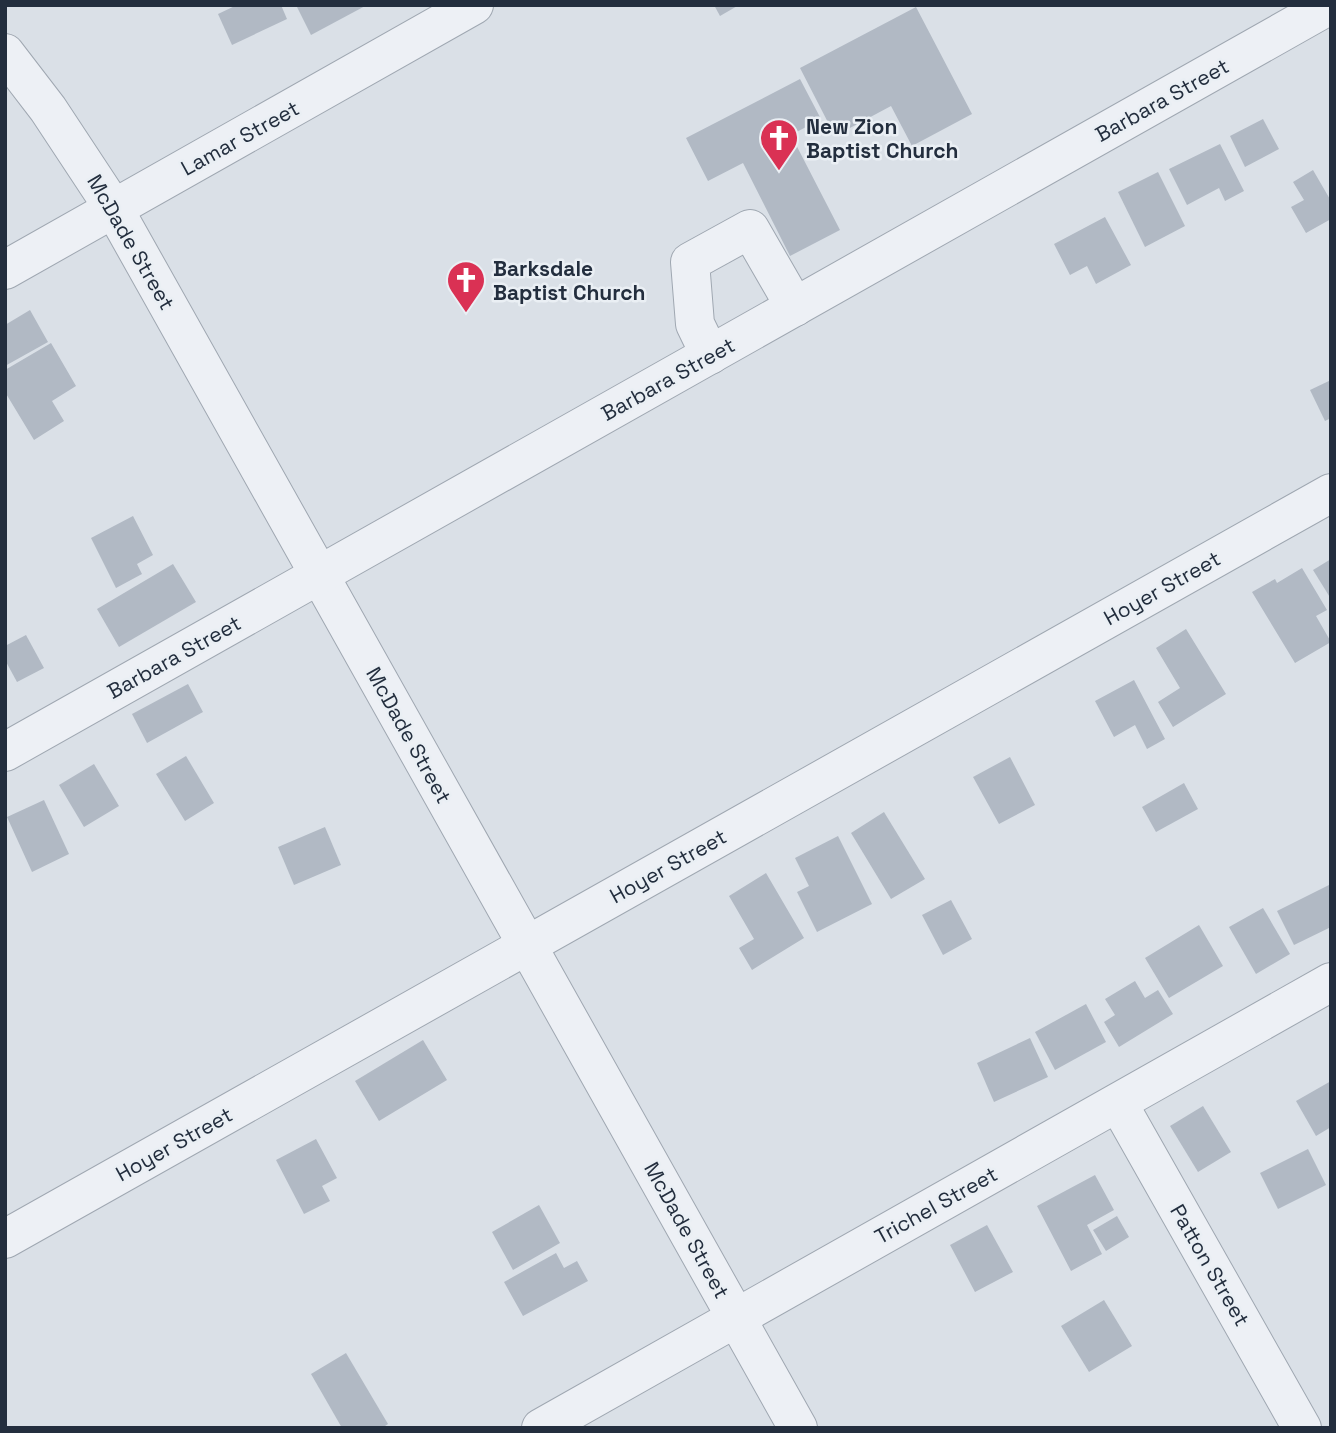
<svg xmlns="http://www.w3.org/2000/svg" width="1336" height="1433" font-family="'Space Grotesk',sans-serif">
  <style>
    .building { fill: #b1b9c4 }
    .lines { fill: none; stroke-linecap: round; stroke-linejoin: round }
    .minor-casing { stroke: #9fa7b1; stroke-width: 40 }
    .minor { stroke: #edf0f5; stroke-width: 38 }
    .labels { text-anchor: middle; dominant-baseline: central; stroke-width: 5; stroke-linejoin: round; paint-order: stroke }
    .street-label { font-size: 21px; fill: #232e3e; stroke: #eaeff4 }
    .poi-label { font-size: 21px; font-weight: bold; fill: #232e3e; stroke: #eaeff4; text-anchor: start }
  </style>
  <rect width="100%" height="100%" fill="#dae0e7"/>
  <g class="building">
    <polygon points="237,5 281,5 287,19 232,45 218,14"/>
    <polygon points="296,5 367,5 311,35"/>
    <polygon points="714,5 739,5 720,16"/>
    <polygon points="916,7 972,114 912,146 891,106 835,136 800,68"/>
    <polygon points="800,79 821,119 791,135 840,230 790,256 743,163 708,181 686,138"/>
    <polygon points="1263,119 1279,149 1245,167 1230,136"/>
    <polygon points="1220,144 1244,191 1225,201 1219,188 1187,205 1169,169"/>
    <polygon points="1313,170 1331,201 1331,219 1306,233 1291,207 1304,200 1293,182"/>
    <polygon points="1158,172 1185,226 1145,247 1118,192"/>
    <polygon points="1105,217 1131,265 1096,284 1087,266 1070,275 1054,244"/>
    <polygon points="30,310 48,342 5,366 5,325"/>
    <polygon points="51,343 76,386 52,401 64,421 34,440 5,392 5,370"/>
    <polygon points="1331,380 1331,418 1325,421 1310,390"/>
    <polygon points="133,516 153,555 137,564 142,574 116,588 91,538"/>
    <polygon points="1331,559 1331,599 1313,570"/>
    <polygon points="173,564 196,602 119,647 97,609"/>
    <polygon points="1302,568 1327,610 1316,616 1331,642 1295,663 1252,592 1275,579 1277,583"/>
    <polygon points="1186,629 1226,694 1173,727 1158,702 1180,688 1156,648"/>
    <polygon points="26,635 44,668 17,682 5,660 5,646"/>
    <polygon points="1134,680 1165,739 1147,749 1135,725 1114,737 1095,701"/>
    <polygon points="188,684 203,712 147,743 132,714"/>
    <polygon points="186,756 214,803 185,821 156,774"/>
    <polygon points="1010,757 1035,805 999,824 973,777"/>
    <polygon points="94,764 119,806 84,827 59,785"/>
    <polygon points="1184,783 1198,809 1156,832 1142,807"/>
    <polygon points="44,800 69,854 32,872 7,817"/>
    <polygon points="884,812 925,879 891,899 851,833"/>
    <polygon points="325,827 341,865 294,885 278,847"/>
    <polygon points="838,836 872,904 817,932 797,892 809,886 795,858"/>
    <polygon points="766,873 804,938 752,970 739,948 754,939 729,896"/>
    <polygon points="1329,885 1331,927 1294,945 1277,911"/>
    <polygon points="951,900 972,939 943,955 922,915"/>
    <polygon points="1263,908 1290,954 1256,974 1229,927"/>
    <polygon points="1199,925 1223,966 1169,998 1145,958"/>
    <polygon points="1135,981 1145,998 1158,990 1173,1014 1119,1047 1104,1022 1115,1015 1105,999"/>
    <polygon points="1086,1004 1106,1042 1055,1070 1035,1032"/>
    <polygon points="1030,1038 1048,1077 994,1102 977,1063"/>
    <polygon points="423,1040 447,1080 379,1121 355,1081"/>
    <polygon points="1331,1081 1331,1127 1316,1136 1296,1101"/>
    <polygon points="1203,1106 1231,1152 1198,1172 1170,1126"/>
    <polygon points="316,1139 337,1178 322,1186 330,1201 304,1214 276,1160"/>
    <polygon points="1308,1149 1326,1185 1278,1209 1260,1173"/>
    <polygon points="1095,1175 1114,1210 1087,1225 1102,1254 1071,1271 1037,1206"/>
    <polygon points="539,1205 560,1243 513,1270 492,1232"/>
    <polygon points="1117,1216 1129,1237 1106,1251 1093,1230"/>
    <polygon points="987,1225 1013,1272 975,1292 950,1245"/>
    <polygon points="556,1253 564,1268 577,1261 588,1281 523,1316 504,1282"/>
    <polygon points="1104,1300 1132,1346 1089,1372 1061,1326"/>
    <polygon points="346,1353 388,1424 382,1428 342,1428 311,1374"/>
  </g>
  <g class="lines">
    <defs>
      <g id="minor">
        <polyline points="5,53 48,109 114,209 798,1428"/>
        <polyline points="5,270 474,5"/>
        <polyline points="710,355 695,324 690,262 750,229 795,307"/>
        <polyline points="5,752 1330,5"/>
        <polyline points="1118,1103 1302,1428"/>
        <polyline points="5,1239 1331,493"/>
        <polyline points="541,1428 1331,982"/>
      </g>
    </defs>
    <use href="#minor" class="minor-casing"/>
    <use href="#minor" class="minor"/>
  </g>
  <defs>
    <symbol id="church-pin" viewBox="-11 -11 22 30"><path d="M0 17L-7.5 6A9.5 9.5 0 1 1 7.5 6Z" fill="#da3154" stroke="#eaeff4"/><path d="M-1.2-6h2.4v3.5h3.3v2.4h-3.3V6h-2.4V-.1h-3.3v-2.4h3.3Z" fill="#fff"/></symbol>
  </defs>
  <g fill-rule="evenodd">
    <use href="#church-pin" x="757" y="116" width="44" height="60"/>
    <use href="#church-pin" x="444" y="258" width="44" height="60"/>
  </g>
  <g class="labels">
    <g class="street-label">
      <text transform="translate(1162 100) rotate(-29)">Barbara Street</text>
      <text transform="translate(240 138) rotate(-29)">Lamar Street</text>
      <text transform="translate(131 242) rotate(60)">McDade Street</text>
      <text transform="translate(668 379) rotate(-29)">Barbara Street</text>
      <text transform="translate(1162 588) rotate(-29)">Hoyer Street</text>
      <text transform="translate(174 657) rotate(-29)">Barbara Street</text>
      <text transform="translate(409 735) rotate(61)">McDade Street</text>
      <text transform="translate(668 866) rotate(-29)">Hoyer Street</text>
      <text transform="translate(174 1144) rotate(-29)">Hoyer Street</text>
      <text transform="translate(936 1205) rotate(-29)">Trichel Street</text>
      <text transform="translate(687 1230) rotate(61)">McDade Street</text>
      <text transform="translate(1210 1265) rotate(60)">Patton Street</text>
    </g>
    <g class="poi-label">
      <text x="806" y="126">New Zion<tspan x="806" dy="24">Baptist Church</tspan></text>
      <text x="493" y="268">Barksdale<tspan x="493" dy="24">Baptist Church</tspan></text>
    </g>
  </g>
  <rect width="1336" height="1433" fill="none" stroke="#232e3e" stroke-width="14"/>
</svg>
